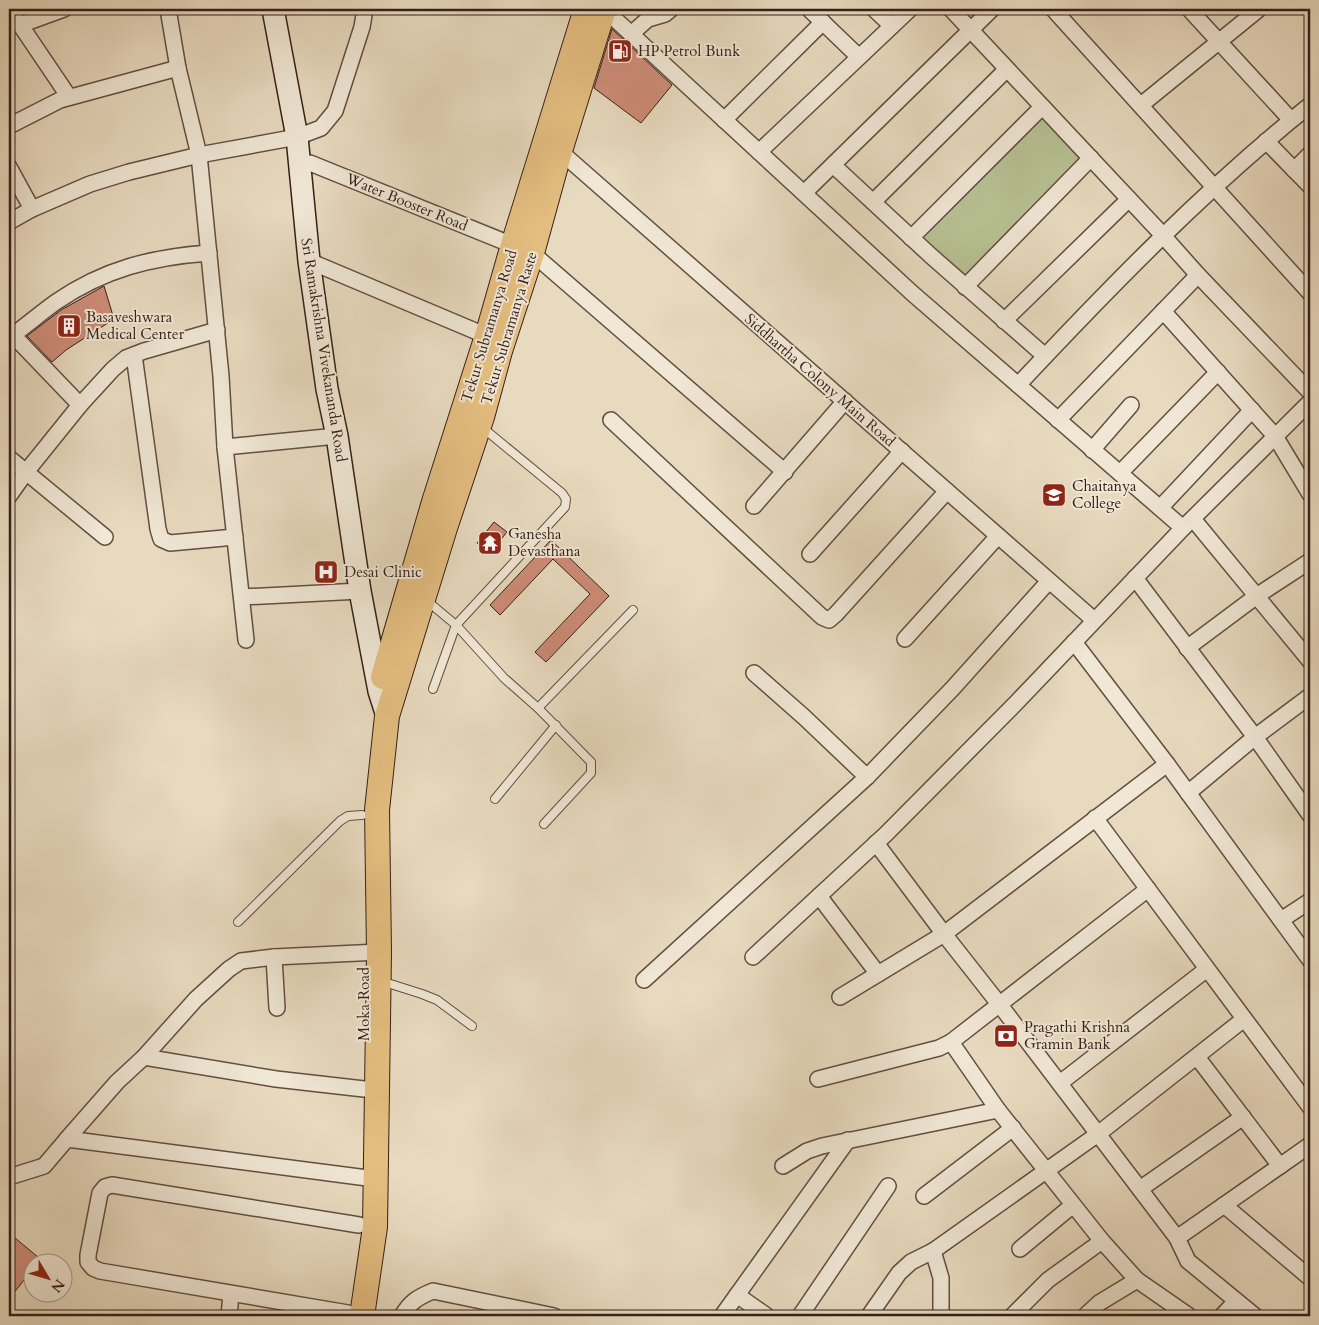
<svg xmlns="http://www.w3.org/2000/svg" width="1319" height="1325" font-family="Cardo,serif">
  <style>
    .green { fill: #b6c092; stroke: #767055 }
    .building { fill: #cd8c77; stroke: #352018 }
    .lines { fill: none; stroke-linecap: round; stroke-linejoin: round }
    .service-casing { stroke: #624e42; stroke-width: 10 }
    .minor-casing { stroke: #624e42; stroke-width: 18 }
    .secondary-casing { stroke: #352018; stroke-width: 24 }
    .primary-casing { stroke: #352018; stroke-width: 26 }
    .service { stroke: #f0e7d5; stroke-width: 8 }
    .minor { stroke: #f0e7d5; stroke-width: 15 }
    .secondary { stroke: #f0e7d5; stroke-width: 21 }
    .primary { stroke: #e4bd80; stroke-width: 24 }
    .labels { text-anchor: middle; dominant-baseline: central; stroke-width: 4; stroke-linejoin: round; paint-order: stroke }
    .poi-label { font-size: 15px; fill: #352018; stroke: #f0e7d5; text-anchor: start }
    .street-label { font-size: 15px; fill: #352018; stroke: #f0e7d5 }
  </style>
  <rect width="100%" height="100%" fill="#e8dabf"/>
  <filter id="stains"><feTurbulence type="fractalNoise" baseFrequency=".004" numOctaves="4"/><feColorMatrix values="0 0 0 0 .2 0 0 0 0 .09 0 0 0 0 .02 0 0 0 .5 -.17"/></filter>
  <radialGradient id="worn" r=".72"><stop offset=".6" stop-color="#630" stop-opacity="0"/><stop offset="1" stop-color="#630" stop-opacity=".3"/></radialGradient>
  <polygon class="green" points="1040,109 1089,156 966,283 916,237"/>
  <g class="building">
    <polygon points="612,29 672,85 641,123 594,88"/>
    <polygon points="104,286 114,319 66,350 52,362 27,336 61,310"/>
    <polygon points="494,522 507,532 490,553 477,543"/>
    <polygon points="551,540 609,596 546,662 535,652 590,594 553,559 500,615 490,605"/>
    <polygon points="9,1233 44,1262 32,1262 32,1270 9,1299"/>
  </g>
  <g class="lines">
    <defs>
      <g id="service">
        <polyline points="426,600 456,625 504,678 538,708 591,762 591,773 544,824"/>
        <polyline points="433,689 456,625 565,507 566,499 562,493 483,428"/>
        <polyline points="538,708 633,610"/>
        <polyline points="495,799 556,725"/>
        <polyline points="238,922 340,821 348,816 362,815"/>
        <polyline points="381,981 422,994 437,1000 472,1026"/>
      </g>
      <g id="minor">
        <polyline points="168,9 178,68 199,155 221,376 225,447 246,640"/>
        <polyline points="604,9 912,293 1183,528"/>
        <polyline points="809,9 859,57"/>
        <polyline points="874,9 892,26"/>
        <polyline points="951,9 1158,230 1198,275 1310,392"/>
        <polyline points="1053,9 1310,293"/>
        <polyline points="1189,9 1291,120"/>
        <polyline points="9,11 17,20 69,97"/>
        <polyline points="20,25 64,9"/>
        <polyline points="631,34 648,19 665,14 671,9"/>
        <polyline points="1141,105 1259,9"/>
        <polyline points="724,120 823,22"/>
        <polyline points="9,126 60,100 178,68"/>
        <polyline points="1266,141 1310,186"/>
        <polyline points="555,147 1094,620"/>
        <polyline points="759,152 910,9"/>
        <polyline points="300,165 310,163 532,253 785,472"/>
        <polyline points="833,165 930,255 1045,356"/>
        <polyline points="9,167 32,209"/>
        <polyline points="1294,170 1310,154"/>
        <polyline points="804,193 992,9"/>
        <polyline points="873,202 1007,69"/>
        <polyline points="9,222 32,209 90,184 129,172 199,155 297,137 321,128 335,111 362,27 365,9"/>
        <polyline points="911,238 1042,107"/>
        <polyline points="309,261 487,336"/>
        <polyline points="965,287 1091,158"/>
        <polyline points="1163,311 1275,436 1310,494"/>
        <polyline points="1004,321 1129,199"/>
        <polyline points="9,331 80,405"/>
        <path d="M 13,335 C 28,324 42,312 56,302 C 104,269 152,257 209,253"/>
        <polyline points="134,355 158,529 161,539 170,543 235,537"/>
        <path d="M 1018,385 C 1110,287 1205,189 1310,105"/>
        <polyline points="611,420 822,617 829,620 836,614 947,491"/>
        <polyline points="1058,420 1198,275"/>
        <polyline points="225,447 337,436"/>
        <polyline points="1092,450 1131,405"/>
        <polyline points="9,458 105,537"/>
        <polyline points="1120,473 1218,372"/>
        <polyline points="9,496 26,472 80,405 113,369 126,358 144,351 217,330"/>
        <polyline points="754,506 845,401"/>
        <polyline points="1160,508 1252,410"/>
        <polyline points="1193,519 1310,661"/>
        <polyline points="810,554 902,451"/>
        <polyline points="1135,578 1255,737 1310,815"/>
        <polyline points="242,597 360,591"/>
        <polyline points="905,639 998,536"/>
        <polyline points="1074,642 1167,764 1310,960"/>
        <polyline points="1187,648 1258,595 1310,561"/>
        <polyline points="754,673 804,717 867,777"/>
        <polyline points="1188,793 1255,737 1310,696"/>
        <polyline points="1095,818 1310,1107"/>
        <polyline points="876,843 944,934 1003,1009 1177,1238 1188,1261 1255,1316"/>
        <polyline points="819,896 878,974"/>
        <polyline points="1281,920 1310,901"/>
        <polyline points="274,957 277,1008"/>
        <polyline points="753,957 886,834 1016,703 1183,528 1310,402"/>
        <polyline points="644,980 867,777 953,688 1049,581"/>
        <polyline points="840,997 944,934 1167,764"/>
        <polyline points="951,1042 998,1110 1102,1241 1137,1280 1189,1316"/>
        <polyline points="144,1057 276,1079 364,1089"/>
        <polyline points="1197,1057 1280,1166"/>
        <polyline points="818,1079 939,1048 951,1042 1148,889"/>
        <polyline points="1060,1083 1207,969"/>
        <polyline points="67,1139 117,1082 144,1057 196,999 229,969 241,961 274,957 379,952"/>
        <polyline points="783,1166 807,1151 822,1146 998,1110"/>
        <polyline points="9,1177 44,1166 67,1139 375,1179"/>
        <polyline points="1140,1189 1243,1117"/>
        <polyline points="924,1196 1013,1128"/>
        <polyline points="1224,1205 1310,1278"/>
        <polyline points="1177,1238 1310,1145"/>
        <polyline points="1020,1249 1073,1205"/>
        <polyline points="933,1251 941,1278 941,1316"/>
        <polyline points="737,1295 767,1316"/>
        <polyline points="348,1313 100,1271 93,1268 88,1262 88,1255 100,1193 105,1187 112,1185 359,1225"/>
        <polyline points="229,1316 231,1294"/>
        <path d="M 402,1316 C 410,1302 418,1297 433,1291 L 554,1316"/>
        <polyline points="722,1316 848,1140"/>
        <polyline points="800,1316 888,1186"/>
        <polyline points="869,1316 899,1273 911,1262 933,1251 1098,1134 1244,1019"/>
        <polyline points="1012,1316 1048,1280 1102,1241"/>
        <polyline points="1085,1316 1099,1303 1137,1280"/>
        <polyline points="1222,1316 1236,1301"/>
      </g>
      <polyline id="secondary" points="273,9 297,137 309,261 327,389 337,436 360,591 379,691 387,716"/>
      <g id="primary">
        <polyline points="383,677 434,502 487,336 513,245 586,9"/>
        <polyline points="362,1316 375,1227 379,952 377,810 387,716 445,528 482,417 500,351 532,253 560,151 604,9"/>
      </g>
    </defs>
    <use href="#service" class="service-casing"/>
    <use href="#minor" class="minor-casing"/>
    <use href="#secondary" class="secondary-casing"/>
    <use href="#primary" class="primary-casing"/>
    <use href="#service" class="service"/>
    <use href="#minor" class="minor"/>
    <use href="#secondary" class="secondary"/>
    <use href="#primary" class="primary"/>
  </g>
  <defs>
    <symbol id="fuel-square" viewBox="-11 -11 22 22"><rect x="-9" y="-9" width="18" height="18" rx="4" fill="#8f2418" stroke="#f0e7d5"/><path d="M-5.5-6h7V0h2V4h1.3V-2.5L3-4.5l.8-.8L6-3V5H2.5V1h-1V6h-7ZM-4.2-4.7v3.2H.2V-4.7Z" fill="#fff"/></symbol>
    <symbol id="building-square" viewBox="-11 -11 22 22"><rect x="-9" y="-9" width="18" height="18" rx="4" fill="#8f2418" stroke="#f0e7d5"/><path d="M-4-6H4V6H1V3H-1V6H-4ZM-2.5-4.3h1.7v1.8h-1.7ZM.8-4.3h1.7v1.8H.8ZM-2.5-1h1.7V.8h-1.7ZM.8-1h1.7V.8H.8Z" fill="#fff"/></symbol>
    <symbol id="university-square" viewBox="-11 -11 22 22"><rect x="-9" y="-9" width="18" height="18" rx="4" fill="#8f2418" stroke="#f0e7d5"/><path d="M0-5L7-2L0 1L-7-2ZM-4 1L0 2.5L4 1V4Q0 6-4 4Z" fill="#fff"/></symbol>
    <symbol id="temple-square" viewBox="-11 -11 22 22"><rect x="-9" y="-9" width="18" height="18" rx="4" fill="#8f2418" stroke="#f0e7d5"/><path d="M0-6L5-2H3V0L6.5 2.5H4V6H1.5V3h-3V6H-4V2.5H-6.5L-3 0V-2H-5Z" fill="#fff"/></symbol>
    <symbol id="hospital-square" viewBox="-11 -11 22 22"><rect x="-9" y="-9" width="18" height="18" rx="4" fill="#8f2418" stroke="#f0e7d5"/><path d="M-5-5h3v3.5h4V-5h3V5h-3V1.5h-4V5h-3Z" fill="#fff"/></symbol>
    <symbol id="bank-square" viewBox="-11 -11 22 22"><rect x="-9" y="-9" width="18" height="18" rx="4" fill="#8f2418" stroke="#f0e7d5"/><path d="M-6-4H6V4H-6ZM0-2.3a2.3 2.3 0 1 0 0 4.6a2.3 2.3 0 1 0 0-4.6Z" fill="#fff"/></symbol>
  </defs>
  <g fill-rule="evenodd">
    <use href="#fuel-square" x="606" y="37" width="28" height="28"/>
    <use href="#building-square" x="55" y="312" width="28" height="28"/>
    <use href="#university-square" x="1040" y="481" width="28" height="28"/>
    <use href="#temple-square" x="476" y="529" width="28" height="28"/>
    <use href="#hospital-square" x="312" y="558" width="28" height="28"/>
    <use href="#bank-square" x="992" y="1022" width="28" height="28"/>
  </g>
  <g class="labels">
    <g class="poi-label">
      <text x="638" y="51">HP Petrol Bunk</text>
      <text x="86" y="317">Basaveshwara<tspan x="86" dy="17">Medical Center</tspan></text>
      <text x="1072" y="486">Chaitanya<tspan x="1072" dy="17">College</tspan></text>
      <text x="508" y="534">Ganesha<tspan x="508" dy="17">Devasthana</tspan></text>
      <text x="344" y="572">Desai Clinic</text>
      <text x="1024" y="1027">Pragathi Krishna<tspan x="1024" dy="17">Gramin Bank</tspan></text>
    </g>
    <g class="street-label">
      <text transform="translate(407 202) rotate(22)">Water Booster Road</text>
      <text transform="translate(489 326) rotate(-73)">Tekur Subramanya Road</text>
      <text transform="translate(509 328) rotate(-73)">Tekur Subramanya Raste</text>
      <text transform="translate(324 350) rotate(81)">Sri Ramakrishna Vivekananda Road</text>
      <text transform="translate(820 380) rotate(41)">Siddhartha Colony Main Road</text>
      <text transform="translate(364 1004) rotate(-90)">Moka Road</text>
    </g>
  </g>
  <rect width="1319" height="1325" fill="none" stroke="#e8dabf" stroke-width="30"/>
  <rect x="10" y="10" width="1299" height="1305" fill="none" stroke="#352018" stroke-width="2.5"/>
  <rect x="15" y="15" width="1289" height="1295" fill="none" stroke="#352018"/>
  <g transform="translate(48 1278) rotate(128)"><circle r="24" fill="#f0e7d5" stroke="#a59789"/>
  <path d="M0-4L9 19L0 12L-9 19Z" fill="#8f2418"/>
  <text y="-8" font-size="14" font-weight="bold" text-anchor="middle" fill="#352018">N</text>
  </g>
  <rect width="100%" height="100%" filter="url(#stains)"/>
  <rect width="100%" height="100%" fill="url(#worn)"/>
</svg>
